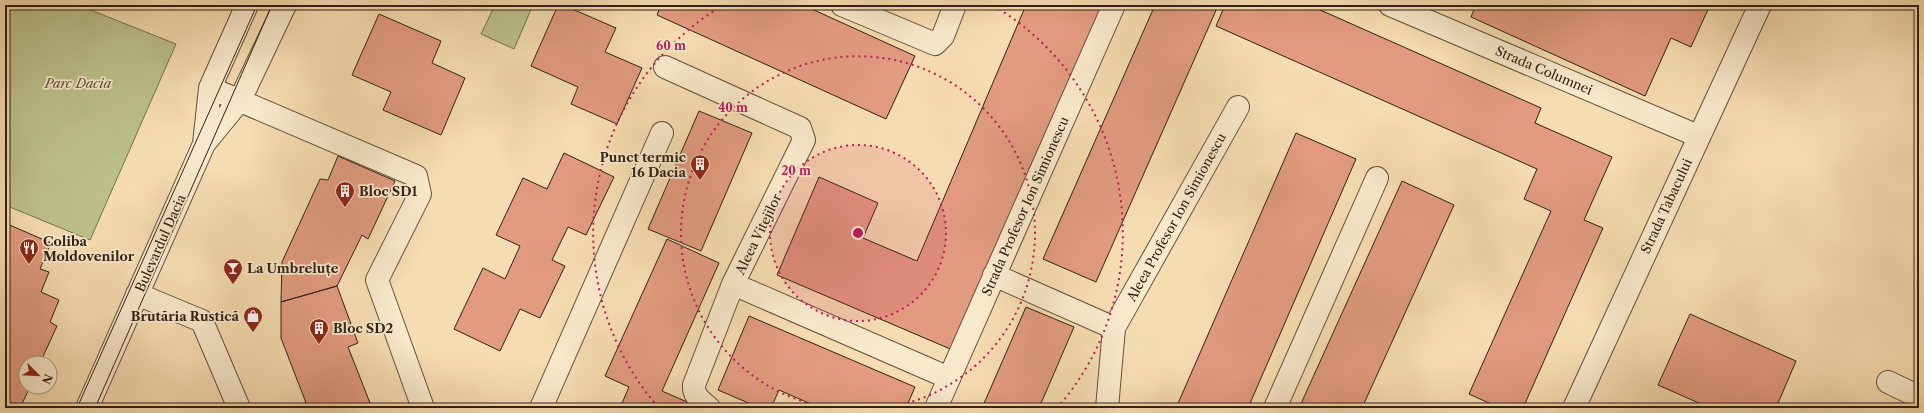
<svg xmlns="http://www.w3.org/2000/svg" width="1924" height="413" font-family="'Libre Caslon Text',serif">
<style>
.green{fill:#bcc18c;stroke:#767051}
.building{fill:#e29b80;stroke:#312016}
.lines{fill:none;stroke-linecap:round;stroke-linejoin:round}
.minor-casing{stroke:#624f3d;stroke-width:24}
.minor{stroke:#f9e9cc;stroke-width:22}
.tram{stroke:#312016;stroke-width:1}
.ring{fill:none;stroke:#c2185b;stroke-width:2;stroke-dasharray:2 4}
.labels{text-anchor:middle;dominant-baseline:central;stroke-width:3.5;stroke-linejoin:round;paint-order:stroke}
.street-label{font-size:13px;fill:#312016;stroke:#f9e9cc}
.park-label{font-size:13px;font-style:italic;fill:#5b5039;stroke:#f9e9cc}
.poi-label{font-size:13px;font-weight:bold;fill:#312016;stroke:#f9e9cc;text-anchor:start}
.centre{fill:#c2185b;stroke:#f9e9cc;stroke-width:2}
.ring-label{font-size:12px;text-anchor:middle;font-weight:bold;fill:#c2185b;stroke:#f9e9cc;stroke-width:3.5;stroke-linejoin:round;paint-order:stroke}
</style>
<rect width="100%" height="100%" fill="#f6ddb1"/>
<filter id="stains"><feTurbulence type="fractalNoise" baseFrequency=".005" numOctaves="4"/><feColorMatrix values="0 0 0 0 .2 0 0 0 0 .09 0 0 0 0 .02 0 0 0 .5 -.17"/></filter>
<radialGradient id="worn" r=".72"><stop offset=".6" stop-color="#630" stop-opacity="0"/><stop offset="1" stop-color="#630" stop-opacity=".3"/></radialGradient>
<path class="green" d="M 5,5 L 78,5 L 176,44 L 90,240 L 5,205 Z
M 495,5 L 533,5 L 514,49 L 481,34 Z"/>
<path class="building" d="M 122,5 L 144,5 L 129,8 Z
M 558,5 L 563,5 L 616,28 L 605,52 L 642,68 L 617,124 L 571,104 L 578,87 L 531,66 Z
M 661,5 L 803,5 L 915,56 L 886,119 L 657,15 Z
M 1026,5 L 1103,5 L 955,351 L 777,275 L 819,177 L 878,203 L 863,238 L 917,261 Z
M 1155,5 L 1210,5 L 1217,8 L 1096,282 L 1043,259 Z
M 1225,5 L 1309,5 L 1541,108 L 1535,123 L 1612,157 L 1584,220 L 1603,228 L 1523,408 L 1500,408 L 1469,394 L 1551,211 L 1524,199 L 1537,169 L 1216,26 Z
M 1476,5 L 1637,5 L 1641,7 L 1642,5 L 1710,5 L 1691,47 L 1671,38 L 1645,96 L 1471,17 Z
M 379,14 L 441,41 L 432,63 L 465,78 L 441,135 L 383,110 L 391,92 L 352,75 Z
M 699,111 L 752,133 L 701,251 L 648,229 Z
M 1296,133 L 1356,159 L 1248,408 L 1176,408 Z
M 564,153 L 614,177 L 586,235 L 568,227 L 552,260 L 565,266 L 540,318 L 520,309 L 500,351 L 454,329 L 483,268 L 505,279 L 520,246 L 496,235 L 523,178 L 547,189 Z
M 338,156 L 395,181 L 368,239 L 362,235 L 337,286 L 281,302 L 282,262 L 320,179 L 328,180 Z
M 1402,181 L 1454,205 L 1362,408 L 1299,408 Z
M 5,223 L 51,243 L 40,269 L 49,272 L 41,292 L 59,300 L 50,322 L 57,326 L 40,363 L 26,363 L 26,387 L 30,387 L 20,408 L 5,408 Z
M 667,239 L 719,263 L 662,391 L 694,405 L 692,408 L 620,408 L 629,387 L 605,376 Z
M 337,286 L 358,343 L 348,347 L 372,408 L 308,408 L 281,338 L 281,302 Z
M 1026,307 L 1074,327 L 1039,408 L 982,408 Z
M 1690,314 L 1796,361 L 1776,408 L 1710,408 L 1658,385 Z
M 749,316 L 915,387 L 906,408 L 820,408 L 779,390 L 771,408 L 760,408 L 718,390 Z"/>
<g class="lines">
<defs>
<path id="minor" d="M 842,5 L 935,44 L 943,36 L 955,5
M 1390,5 L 1698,136
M 665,67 L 800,128 L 804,140 L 733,284 L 694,385 C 693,396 701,401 709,408
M 210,88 L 416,176 L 420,194 L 377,280 L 423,408
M 204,144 L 210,88 L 247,5
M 994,275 L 1114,328 L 1107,408
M 733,284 L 949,378
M 137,294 L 202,321 L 239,408
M 1114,328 L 1238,107
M 1888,382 L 1919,397
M 87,408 L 204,144 L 240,100 L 285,5
M 541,408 L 662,133
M 936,408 L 1114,5
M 1275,408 L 1377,178
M 1574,408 L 1760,5"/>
</defs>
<use href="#minor" class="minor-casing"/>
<use href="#minor" class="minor"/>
<path class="tram" d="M 77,408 L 257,5
M 95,408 L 272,5"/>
</g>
<circle cx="858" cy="233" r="88" fill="#c2185b" fill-opacity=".12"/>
<g class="ring">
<circle cx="858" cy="233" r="88"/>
<path d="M830 408A177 177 0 1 1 886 408"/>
<path d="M658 407A265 265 0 0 1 722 6M994 6A265 265 0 0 1 1058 407"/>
</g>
<defs>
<symbol id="building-pin" viewBox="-11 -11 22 30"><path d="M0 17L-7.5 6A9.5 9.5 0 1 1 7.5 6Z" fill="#8f2418" stroke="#f9e9cc"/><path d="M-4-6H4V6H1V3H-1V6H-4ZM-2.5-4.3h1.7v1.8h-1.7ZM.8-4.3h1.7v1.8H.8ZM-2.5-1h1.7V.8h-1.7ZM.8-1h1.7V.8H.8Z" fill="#fff"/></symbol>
<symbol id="restaurant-pin" viewBox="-11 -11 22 30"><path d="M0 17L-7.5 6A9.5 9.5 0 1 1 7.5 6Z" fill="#8f2418" stroke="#f9e9cc"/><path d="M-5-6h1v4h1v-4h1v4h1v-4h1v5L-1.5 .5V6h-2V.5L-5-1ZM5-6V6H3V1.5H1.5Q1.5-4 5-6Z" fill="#fff"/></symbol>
<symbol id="bar-pin" viewBox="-11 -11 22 30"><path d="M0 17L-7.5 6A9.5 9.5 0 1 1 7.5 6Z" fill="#8f2418" stroke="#f9e9cc"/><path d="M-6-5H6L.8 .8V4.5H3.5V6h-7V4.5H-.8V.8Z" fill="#fff"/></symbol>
<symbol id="shop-pin" viewBox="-11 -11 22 30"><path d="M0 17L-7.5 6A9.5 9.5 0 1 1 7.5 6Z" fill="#8f2418" stroke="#f9e9cc"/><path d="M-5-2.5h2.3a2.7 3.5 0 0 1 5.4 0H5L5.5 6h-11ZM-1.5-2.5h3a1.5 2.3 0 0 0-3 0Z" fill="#fff"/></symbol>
</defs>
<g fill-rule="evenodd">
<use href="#building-pin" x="689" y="153" width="22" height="30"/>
<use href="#building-pin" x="334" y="180" width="22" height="30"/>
<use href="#restaurant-pin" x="18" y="237" width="22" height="30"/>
<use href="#bar-pin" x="222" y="257" width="22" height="30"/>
<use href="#shop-pin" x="242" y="305" width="22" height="30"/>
<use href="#building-pin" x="308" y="317" width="22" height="30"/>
</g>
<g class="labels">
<g class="street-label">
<text transform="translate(1544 70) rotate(23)">Strada Columnei</text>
<text transform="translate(1025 206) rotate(-66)">Strada Profesor Ion Simionescu</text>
<text transform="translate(1666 206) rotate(-65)">Strada Tabacului</text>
<text transform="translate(1176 217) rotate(-61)">Aleea Profesor Ion Simionescu</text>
<text transform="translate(758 234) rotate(-64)">Aleea Vitejilor</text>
<text transform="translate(160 243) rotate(-66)">Bulevardul Dacia</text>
</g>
<g class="park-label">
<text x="78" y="83">Parc Dacia</text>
</g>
<g class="poi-label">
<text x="686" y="157" text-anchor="end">Punct termic<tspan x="686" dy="15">16 Dacia</tspan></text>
<text x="359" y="191">Bloc SD1</text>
<text x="43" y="241">Coliba<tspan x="43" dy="15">Moldovenilor</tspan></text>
<text x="247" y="268">La Umbreluțe</text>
<text x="239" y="316" text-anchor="end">Brutăria Rustică</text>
<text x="333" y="328">Bloc SD2</text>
</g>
</g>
<circle cx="858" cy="233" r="6" class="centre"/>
<g class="ring-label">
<text x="671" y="50">60 m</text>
<text x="733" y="112">40 m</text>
<text x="796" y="175">20 m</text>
</g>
<rect width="1924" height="413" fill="none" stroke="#f6ddb1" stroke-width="20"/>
<rect x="6" y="6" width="1912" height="401" fill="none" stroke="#312016" stroke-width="2"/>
<rect x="10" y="10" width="1904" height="393" fill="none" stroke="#312016"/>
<g transform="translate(38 375) rotate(114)"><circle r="19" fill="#f9e9cc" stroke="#a99983"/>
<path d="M0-3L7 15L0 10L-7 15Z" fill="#8f2418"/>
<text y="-6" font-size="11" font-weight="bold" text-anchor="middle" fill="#312016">N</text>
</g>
<rect width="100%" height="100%" filter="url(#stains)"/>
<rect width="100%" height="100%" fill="url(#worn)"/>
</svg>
